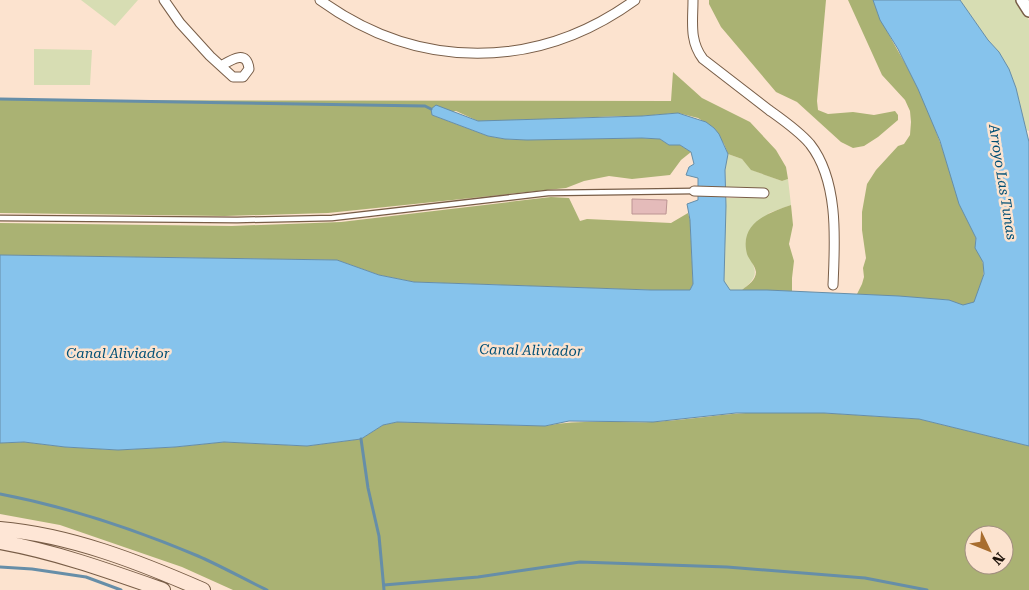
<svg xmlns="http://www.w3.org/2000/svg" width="1029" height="590" font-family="'Roboto Serif',serif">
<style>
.green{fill:#d7ddb3}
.forest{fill:#aab273;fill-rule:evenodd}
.water{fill:#86c3ec;stroke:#668ea8}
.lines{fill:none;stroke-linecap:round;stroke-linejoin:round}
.stream{stroke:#668ea8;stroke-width:3}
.building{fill:#e4bbba;stroke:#bc9493}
.service-casing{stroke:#785d47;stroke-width:7}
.minor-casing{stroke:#785d47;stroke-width:11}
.tertiary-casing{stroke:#785d47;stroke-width:14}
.secondary-casing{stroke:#785d47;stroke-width:16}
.service{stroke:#fff;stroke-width:4.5}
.minor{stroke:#fff;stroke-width:9}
.tertiary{stroke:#fff;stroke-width:11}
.secondary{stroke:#fee6d6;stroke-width:14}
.labels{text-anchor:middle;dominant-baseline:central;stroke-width:5;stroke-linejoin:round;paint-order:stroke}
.water-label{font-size:14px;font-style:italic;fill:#004f75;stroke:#fce3cf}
</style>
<rect width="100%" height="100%" fill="#fce3cf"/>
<path class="green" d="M 81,0 L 138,0 L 115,26 Z
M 960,0 L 1016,0 L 1029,20 L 1029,131 L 1026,130 L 1016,88 L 1009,69 L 999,52 L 988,40 Z
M 34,49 L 92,50 L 90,85 L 34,85 Z
M 728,154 L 742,159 L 752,170 L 782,181 L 788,179 L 791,205 L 769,213 L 748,255 C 758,272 758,277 742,290 L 730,290 L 724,281 L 726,198 L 765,198 L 766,189 L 726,187 L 725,170 Z"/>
<path class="forest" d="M 709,0 L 826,0 L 817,101 L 818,110 L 828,114 L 853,112 L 874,115 L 895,111 L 898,115 L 898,120 L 878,137 L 864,146 L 853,148 L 841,142 L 797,102 L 776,92 L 721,27 L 709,4 Z
M 848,0 L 873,0 C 884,31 904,58 918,88 C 941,137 954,189 976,238 C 974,253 981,252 983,264 C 986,277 978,291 974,303 L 963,306 L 948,300 L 857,294 L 862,284 L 864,277 L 863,268 L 866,258 L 862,230 L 862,212 L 867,184 L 876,170 L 898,146 L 904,144 L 910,135 L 911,122 L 910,111 L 905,100 L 882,75 Z
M 673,72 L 702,98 L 750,122 L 776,150 L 786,167 L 788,179 L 782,181 L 751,170 L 742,159 L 728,154 L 724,144 L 714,128 L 698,118 L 678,113 L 642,116 L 623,116 L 498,121 L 478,121 L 456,111 L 432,115 L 488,136 L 505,139 L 527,140 L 642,138 L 660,139 L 669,145 L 680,145 L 691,152 L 681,160 L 670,175 L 632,179 L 609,176 L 584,181 L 566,188 L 328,213 L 225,216 L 0,213 L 0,100 L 671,101 Z
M 551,197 L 569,198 L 580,221 L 587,219 L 671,223 L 688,213 L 690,220 L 693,284 L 690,290 L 651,290 L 414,282 L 379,275 L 337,260 L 0,255 L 0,223 L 232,226 L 341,222 Z
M 791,205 L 793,225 L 789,244 L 794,261 L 792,278 L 792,291 L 742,290 C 748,285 756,280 756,272 C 755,265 749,260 747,254 C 739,223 768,213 791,205 Z
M 763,412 L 824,413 L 919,419 L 1029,446 L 1029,590 L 233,590 L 182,567 L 60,525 L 0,514 L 0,443 L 24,442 L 65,447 L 118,450 L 175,447 L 224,442 L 307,446 L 361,439 L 383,425 L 397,422 L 545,426 C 580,419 616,423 652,422 C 689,420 726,413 763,412 ZM 974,535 L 1004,535 L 1004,565 L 974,565 Z"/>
<path class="water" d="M 873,0 L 960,0 L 988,40 L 999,52 L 1009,69 L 1016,88 L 1029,142 L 1029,446 L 919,419 L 824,413 L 736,413 L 653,422 L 569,421 L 545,426 L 397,422 L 383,425 L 361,439 L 307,446 L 224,442 L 175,447 L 118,450 L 65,447 L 24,442 L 0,443 L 0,255 L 337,260 L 379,275 L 414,282 L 651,290 L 690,290 L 693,284 L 690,220 L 687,204 L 698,200 L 698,178 L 686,175 L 689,167 L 694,164 L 691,152 L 680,145 L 669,145 L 660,139 L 642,138 L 527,140 L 505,139 L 488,136 L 432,115 L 431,109 L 436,105 L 478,121 L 642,116 L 678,113 L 706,122 L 714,128 L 719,134 L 728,154 L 725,170 L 726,206 L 724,281 L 730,290 L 767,290 L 899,296 L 949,300 L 963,305 L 974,302 L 984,274 L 983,262 L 975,248 L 976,238 L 959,204 L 940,141 L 918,89 L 898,49 L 880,20 Z"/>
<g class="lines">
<path class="stream" d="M 0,99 L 425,106 L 431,109
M 361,439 L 368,488 L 379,536 L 384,590
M 0,494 C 68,507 134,529 198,556 C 221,566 244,579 267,590
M 0,567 L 32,569 L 86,577 L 121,590
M 384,585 L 478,577 L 580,562 L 727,567 L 865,578 L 927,590"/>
</g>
<path class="building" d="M 632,199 L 667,200 L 666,214 L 632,214 Z"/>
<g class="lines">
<defs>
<path id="service" d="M 0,218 L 237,220 L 332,218 L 548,193 L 694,191"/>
<path id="minor" d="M 164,0 L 180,23 L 210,56 L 233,77 L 243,77 L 249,69 C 247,49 231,60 221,66
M 320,0 C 418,71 537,71 635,0
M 693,0 C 693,21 689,41 703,59 C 725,76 747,93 769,110 C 783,120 799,131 810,144 C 839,181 835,241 833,285
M 694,191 L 764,193"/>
<path id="tertiary" d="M 1022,0 L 1029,11"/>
<path id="secondary" d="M 0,529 C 70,535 139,562 203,590
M 0,542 C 56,552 109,571 163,590"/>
</defs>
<use href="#service" class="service-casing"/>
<use href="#minor" class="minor-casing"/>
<use href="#tertiary" class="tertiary-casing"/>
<use href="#secondary" class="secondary-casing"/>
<use href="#service" class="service"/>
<use href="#minor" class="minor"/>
<use href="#tertiary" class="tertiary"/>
<use href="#secondary" class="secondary"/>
</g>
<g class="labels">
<g class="water-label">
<text transform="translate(1003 182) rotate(81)">Arroyo Las Tunas</text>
<text transform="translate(531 350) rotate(1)">Canal Aliviador</text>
<text x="118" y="353">Canal Aliviador</text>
</g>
</g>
<g transform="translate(989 550) rotate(133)"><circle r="24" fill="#fce3cf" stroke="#a28f80"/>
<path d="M0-4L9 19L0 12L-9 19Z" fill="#a86d2f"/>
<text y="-8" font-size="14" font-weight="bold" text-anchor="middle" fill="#1c1109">N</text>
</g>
</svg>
